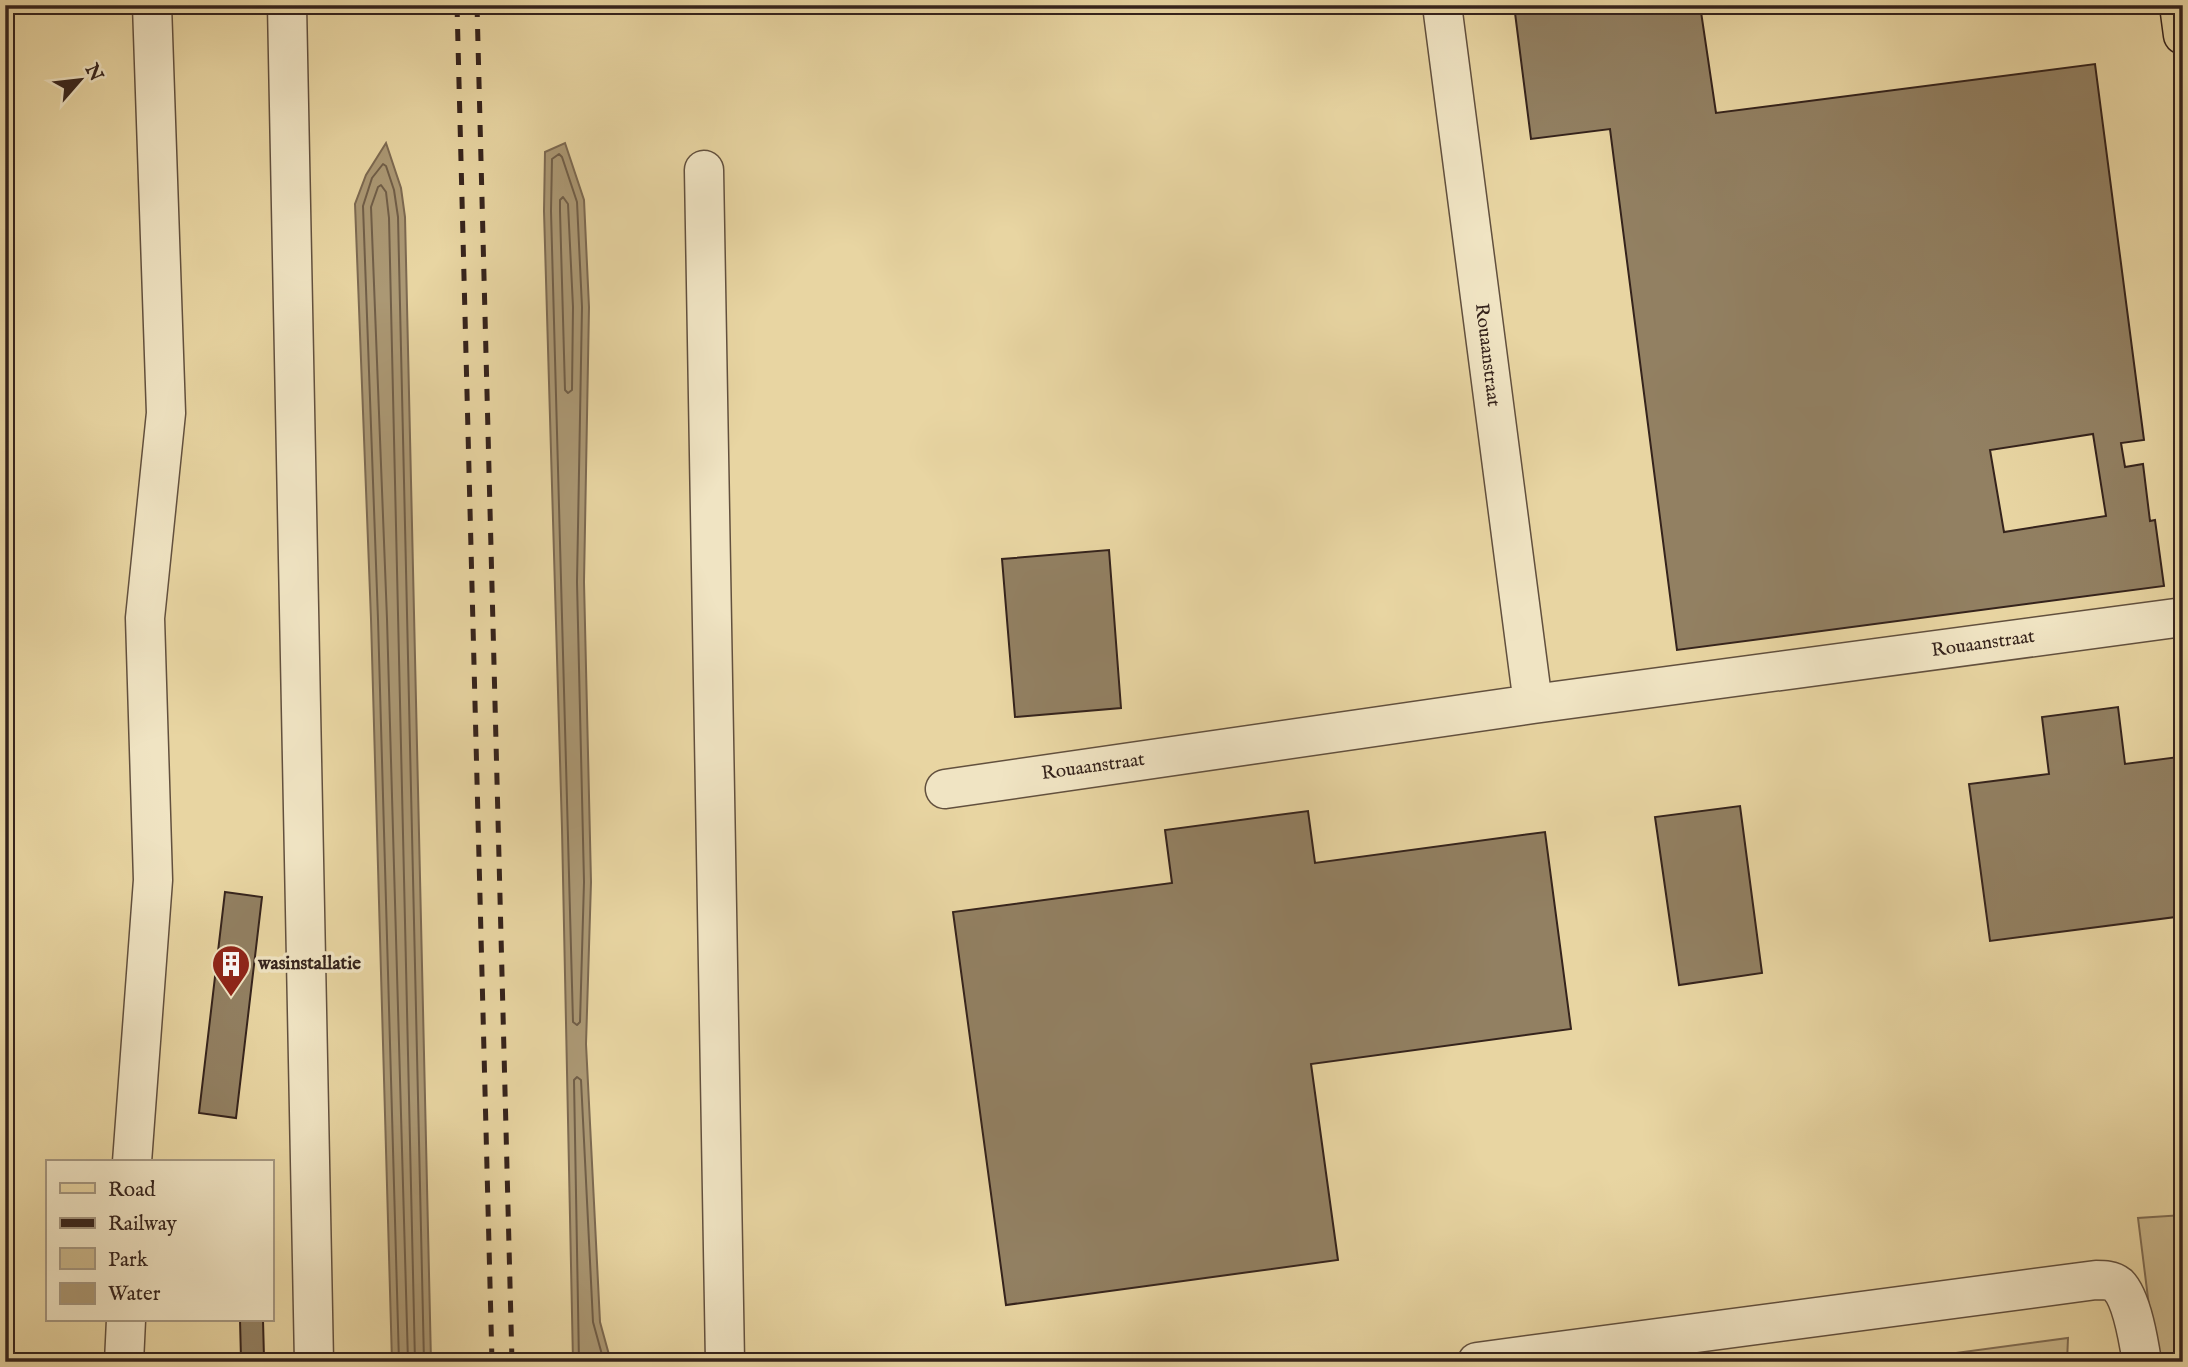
<svg xmlns="http://www.w3.org/2000/svg" width="2188" height="1367" font-family="'IM FELL English',serif">
<style>
.green{fill:#cab78b;stroke:#806d54;stroke-width:2}
.water{fill:#ab9874;stroke:#7c6951;stroke-width:2}
.lines{fill:none;stroke-linecap:round;stroke-linejoin:round}
.shore{stroke:#705e48;stroke-width:2}
.building{fill:#928062;stroke:#35231c;stroke-width:2;fill-rule:evenodd}
.minor-casing{stroke:#62503e;stroke-width:41}
.major-casing{stroke:#35231c;stroke-width:41}
.minor{stroke:#f0e4c3;stroke-width:38}
.major{stroke:#e8d5a2;stroke-width:38}
.rail{stroke:#35231c;stroke-width:5;stroke-dasharray:12 12;stroke-linecap:butt}
.labels{text-anchor:middle;dominant-baseline:central;stroke-width:7;stroke-linejoin:round;paint-order:stroke}
.street-label{font-size:19px;fill:#35231c;stroke:#f0e4c3}
.poi-label{font-size:19px;font-weight:bold;fill:#35231c;stroke:#f0e4c3;text-anchor:start}
</style>
<rect width="100%" height="100%" fill="#e8d5a2"/>
<filter id="stains"><feTurbulence type="fractalNoise" baseFrequency=".00286" numOctaves="4"/><feColorMatrix values="0 0 0 0 .2 0 0 0 0 .09 0 0 0 0 .02 0 0 0 .5 -.17"/></filter>
<radialGradient id="worn" r=".72"><stop offset=".6" stop-color="#630" stop-opacity="0"/><stop offset="1" stop-color="#630" stop-opacity=".3"/></radialGradient>
<path class="green" d="M 2183,1215 L 2183,1362 L 2156,1362 L 2138,1218 Z
M 2068,1338 L 2067,1362 L 1889,1362 Z"/>
<path class="water" d="M 386,143 L 401,188 L 405,217 L 431,1362 L 392,1362 L 371,619 L 355,204 L 366,175 Z
M 565,143 L 584,200 L 589,307 L 584,582 L 591,882 L 586,1044 L 600,1322 L 611,1362 L 573,1362 L 562,829 L 544,211 L 545,152 Z"/>
<g class="lines">
<path class="shore" d="M 559,154 L 562,157 L 577,202 L 582,307 L 577,582 L 584,882 L 580,1022 L 577,1025 L 573,1022 L 551,211 L 552,159 Z
M 563,197 L 568,204 L 573,307 L 572,390 L 568,393 L 565,390 L 560,211 L 560,200 Z
M 399,1362 L 378,619 L 363,206 L 372,178 L 383,164 L 386,166 L 394,190 L 398,217 L 424,1362
M 408,1362 L 387,619 L 371,207 L 378,187 L 381,185 L 386,192 L 389,218 L 415,1362
M 579,1362 L 574,1080 L 577,1077 L 581,1080 L 593,1322 L 604,1362"/>
</g>
<path class="building" d="M 1514,5 L 1700,5 L 1716,113 L 2095,64 L 2144,440 L 2121,443 L 2125,467 L 2143,464 L 2150,521 L 2155,520 L 2164,586 L 1677,650 L 1610,129 L 1531,139 ZM 2093,434 L 2106,516 L 2004,532 L 1990,450 Z
M 1109,550 L 1121,708 L 1015,717 L 1002,559 Z
M 2118,707 L 2125,764 L 2178,757 L 2183,792 L 2183,916 L 1990,941 L 1969,784 L 2049,774 L 2042,717 Z
M 1740,806 L 1762,973 L 1679,985 L 1655,817 Z
M 1308,811 L 1315,863 L 1545,832 L 1571,1029 L 1311,1064 L 1338,1260 L 1006,1305 L 953,912 L 1172,883 L 1165,830 Z
M 225,892 L 262,897 L 236,1118 L 199,1113 Z
M 240,1320 L 263,1320 L 264,1358 L 241,1359 Z"/>
<g class="lines">
<defs>
<path id="minor" d="M 287,5 L 314,1362
M 1442,5 L 1533,704
M 704,170 L 725,1362
M 945,789 L 1533,704 L 2183,617
M 132,1162 L 153,880 L 145,618 L 166,413 L 152,5
M 124,1362 L 126,1320
M 1477,1362 L 2096,1280 C 2104,1280 2112,1280 2118,1285 C 2132,1299 2139,1343 2142,1362"/>
<path id="major" d="M 2179,5 L 2183,35"/>
</defs>
<use href="#minor" class="minor-casing"/>
<use href="#major" class="major-casing"/>
<use href="#minor" class="minor"/>
<use href="#major" class="major"/>
<path class="rail" d="M 457,5 L 492,1362
M 477,5 L 512,1362"/>
</g>
<defs>
<symbol id="building-pin" viewBox="-11 -11 22 30"><path d="M0 17L-7.5 6A9.5 9.5 0 1 1 7.5 6Z" fill="#8f2418" stroke="#f0e4c3"/><path d="M-4-6H4V6H1V3H-1V6H-4ZM-2.5-4.3h1.7v1.8h-1.7ZM.8-4.3h1.7v1.8H.8ZM-2.5-1h1.7V.8h-1.7ZM.8-1h1.7V.8H.8Z" fill="#fff"/></symbol>
</defs>
<g fill-rule="evenodd">
<use href="#building-pin" x="209" y="942" width="44" height="60"/>
</g>
<g class="labels">
<g class="street-label">
<text transform="translate(1487 355) rotate(83)">Rouaanstraat</text>
<text transform="translate(1983 644) rotate(-8)">Rouaanstraat</text>
<text transform="translate(1093 767) rotate(-8)">Rouaanstraat</text>
</g>
<g class="poi-label">
<text x="258" y="964">wasinstallatie</text>
</g>
</g>
<rect width="2188" height="1367" fill="none" stroke="#e8d5a2" stroke-width="28"/>
<rect x="7" y="7" width="2174" height="1353" fill="none" stroke="#35231c" stroke-width="3.5"/>
<rect x="14" y="14" width="2160" height="1339" fill="none" stroke="#35231c" stroke-width="2"/>
<rect x="46" y="1160" width="228" height="161" fill="#f0e4c3" stroke="#a59780" stroke-width="2"/>
<rect x="60" y="1183" width="35" height="10" fill="#e8d5a2" stroke="#a59780" stroke-width="2"/>
<text x="108" y="1196" font-size="21" fill="#35231c">Road</text>
<rect x="60" y="1218" width="35" height="10" fill="#35231c" stroke="#a59780" stroke-width="2"/>
<text x="108" y="1230" font-size="21" fill="#35231c">Railway</text>
<rect x="60" y="1248" width="35" height="21" fill="#cab78b" stroke="#a59780" stroke-width="2"/>
<text x="108" y="1266" font-size="21" fill="#35231c">Park</text>
<rect x="60" y="1283" width="35" height="21" fill="#ab9874" stroke="#a59780" stroke-width="2"/>
<text x="108" y="1300" font-size="21" fill="#35231c">Water</text>
<g transform="translate(80 80) rotate(62)" stroke="#f0e4c3" stroke-width="5" paint-order="stroke">
<path d="M0-5L12 26L0 18L-12 26Z" fill="#35231c"/>
<text y="-10" font-size="19" font-weight="bold" text-anchor="middle" fill="#35231c">N</text>
</g>
<rect width="100%" height="100%" filter="url(#stains)"/>
<rect width="100%" height="100%" fill="url(#worn)"/>
</svg>
